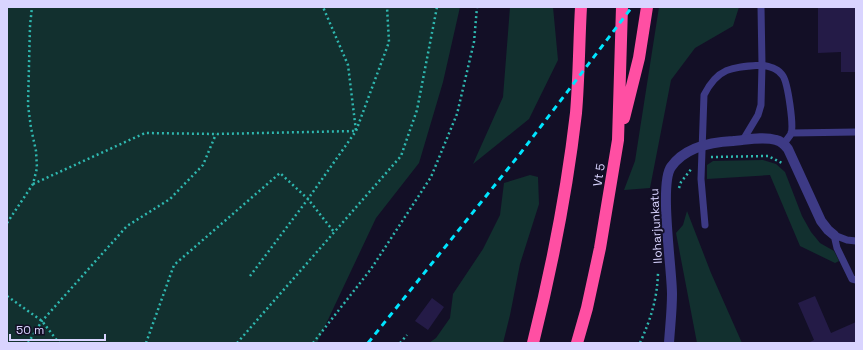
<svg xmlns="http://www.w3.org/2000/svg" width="863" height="350" font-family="'Space Grotesk',sans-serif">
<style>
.green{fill:#12302f}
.building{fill:#241b47}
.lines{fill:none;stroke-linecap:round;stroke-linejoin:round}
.path{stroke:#2fb8b0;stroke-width:2.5;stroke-dasharray:2 3;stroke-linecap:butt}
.service{stroke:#3d3a85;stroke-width:7}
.minor{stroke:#3d3a85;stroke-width:10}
.motorway{stroke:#ff4fa3;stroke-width:12}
.rail{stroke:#00e5ff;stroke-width:3;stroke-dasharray:6 5;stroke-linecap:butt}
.labels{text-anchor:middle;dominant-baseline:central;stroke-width:4;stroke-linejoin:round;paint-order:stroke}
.street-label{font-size:12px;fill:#d9d4ff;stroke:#130f26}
</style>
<rect width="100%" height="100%" fill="#130f26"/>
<path class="green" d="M 7,7 L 460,7 L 443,82 L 419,163 L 376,218 L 317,343 L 7,343 Z
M 510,7 L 553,7 L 558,60 L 529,119 L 473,164 L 503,97 Z
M 659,7 L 739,7 L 733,26 L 695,48 L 671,80 L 650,188 L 624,190 L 635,161 Z
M 763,160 L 776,164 L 785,172 L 802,216 L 811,232 L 820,243 L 834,251 L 839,261 L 835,263 L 800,246 L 770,175 L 707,179 L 707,165 L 713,161 Z
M 530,175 L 538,177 L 539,204 L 520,264 L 510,315 L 503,343 L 429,343 L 436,338 L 450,318 L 453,294 L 483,249 L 500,215 L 504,183 Z
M 687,211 L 711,273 L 742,343 L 697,343 L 676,233 L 683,225 Z"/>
<path class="building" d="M 818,7 L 856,7 L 856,72 L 841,72 L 841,52 L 818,53 Z
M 815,296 L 831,333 L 856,322 L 856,343 L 808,343 L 814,340 L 798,303 Z
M 432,298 L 444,307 L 428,330 L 415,321 Z"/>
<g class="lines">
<path class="path" d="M 711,157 L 768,156 L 782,163
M 33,184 L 145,133 L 216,134 L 356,131 L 348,65 L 323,7
M 679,188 L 681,182 L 692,168
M 7,223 L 33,184 L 37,168 L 36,151 L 31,128 L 28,105 L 30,26 L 32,7
M 250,276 L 308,199 L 334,232
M 7,296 L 42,321 L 59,343
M 28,343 L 42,321 L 127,226 L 170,199 L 203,165 L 216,134
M 146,343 L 174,265 L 280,173 L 308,199 L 356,131 L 389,42 L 387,7
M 237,343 L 401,156 L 417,110 L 437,7
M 313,343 L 371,269 L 431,177 L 457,114 L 474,42 L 477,7
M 400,343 L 407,335
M 640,343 C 651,318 657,300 658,273"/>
<path class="service" d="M 761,7 L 762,65 C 770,67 778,68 783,76 C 788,84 794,126 791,134 C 789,137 786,141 783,144
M 791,133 L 856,132
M 705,225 L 701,179 L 704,95 C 718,67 733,67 762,65 L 761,105 L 758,115 L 743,140
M 834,235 L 837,248 L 852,279 L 856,280
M 834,235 L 847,240 L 856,241"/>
<path class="minor" d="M 669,343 C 670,327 672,311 672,294 C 672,269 659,184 671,167 C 685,147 711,142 733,141 C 746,140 763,136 776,140 C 781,141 785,145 788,149 L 821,221 L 828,230 L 834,235"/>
<path class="motorway" d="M 624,118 L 639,58 L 647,7
M 533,343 C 552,267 567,191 576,113 C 579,78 579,42 581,7
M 577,343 L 587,308 L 600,248 L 618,140 L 622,7"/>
<path class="rail" d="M 368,343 L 519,155 L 632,7"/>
</g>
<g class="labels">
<g class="street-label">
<text transform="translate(599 175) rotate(-81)">Vt 5</text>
<text transform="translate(656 226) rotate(-93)">Iloharjunkatu</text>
</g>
</g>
<rect width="863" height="350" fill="none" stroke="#d9d4ff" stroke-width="16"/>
<path d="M10 334v6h95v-6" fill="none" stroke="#d9d4ff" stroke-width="2"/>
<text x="16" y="334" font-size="12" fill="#d9d4ff" stroke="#130f26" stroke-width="3" paint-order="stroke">50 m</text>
</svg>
